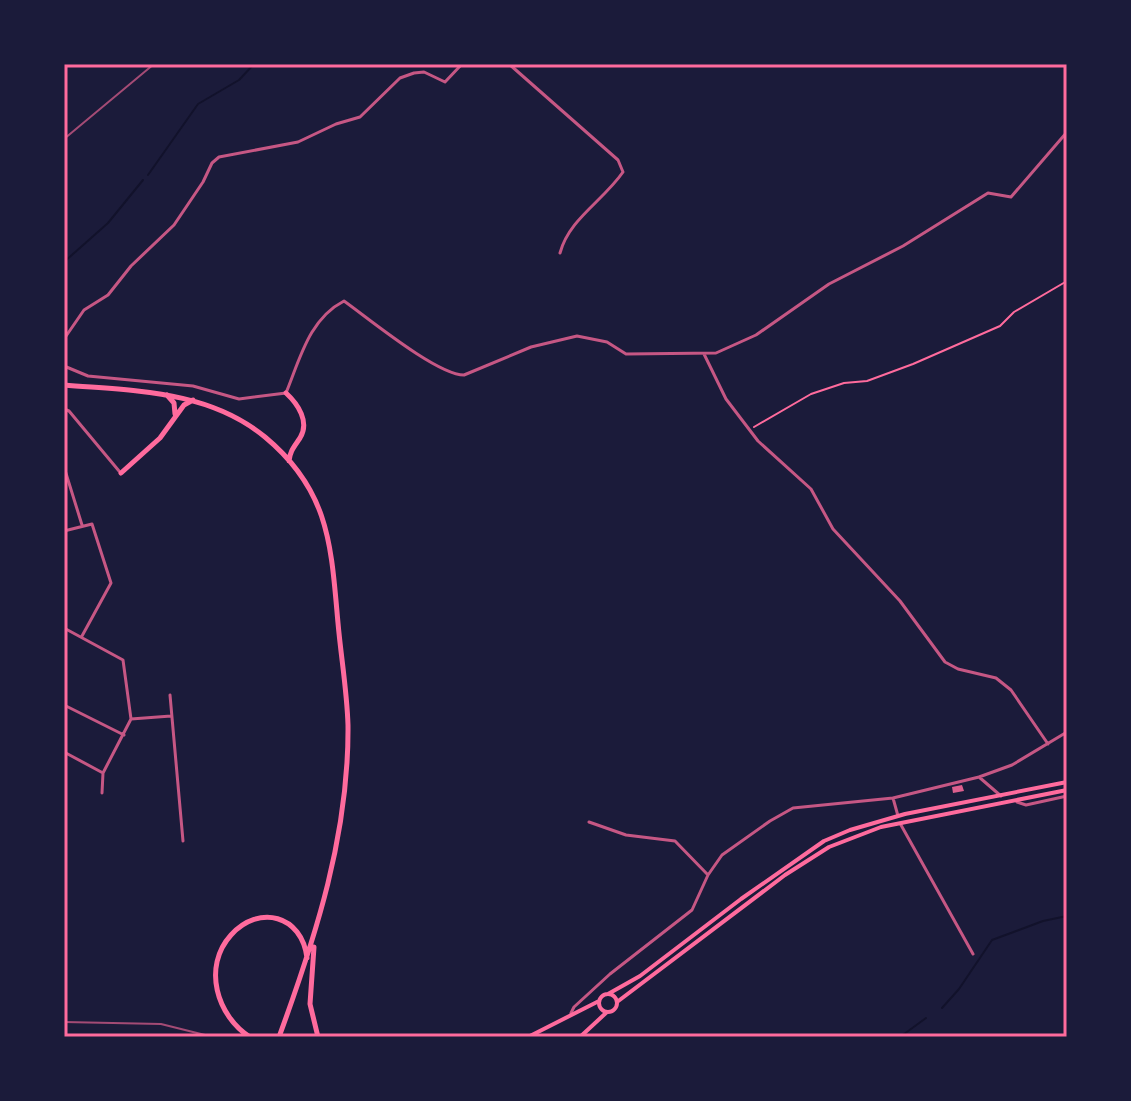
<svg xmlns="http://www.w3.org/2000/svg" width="1131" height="1101" font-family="'Zilla Slab',serif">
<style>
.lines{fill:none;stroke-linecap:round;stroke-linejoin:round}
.stream{stroke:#12122b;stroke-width:2}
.building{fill:#dd5f8e}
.path{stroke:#ff6b9d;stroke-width:2}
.minor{stroke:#c65784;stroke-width:3}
.secondary{stroke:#ff6b9d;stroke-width:4}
.primary{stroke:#ff6b9d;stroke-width:5}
.rail{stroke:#a44b75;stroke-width:2}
.neatline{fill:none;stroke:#ff6b9d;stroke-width:3}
</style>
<rect width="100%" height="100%" fill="#1b1b3a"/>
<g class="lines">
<path class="stream" d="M 148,175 L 198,104 L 239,80 L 254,64
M 64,262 L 108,223 L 143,180
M 942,1008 L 959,989 L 992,940 L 1043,921 L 1067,916
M 900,1037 L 926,1018"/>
</g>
<path class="building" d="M 962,785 L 964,791 L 953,793 L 952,787 Z"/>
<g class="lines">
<path class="path" d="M 754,427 L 811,394 L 844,383 L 867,381 L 913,364 L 1000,326 L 1014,312 L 1067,281"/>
<path class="minor" d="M 509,64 L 618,160 L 623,172 C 603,201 569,219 560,253
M 64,339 L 84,310 L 108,295 L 131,266 L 174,225 L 203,182 L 212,163 L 219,157 L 298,142 L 336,124 L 360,117 L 400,78 L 414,73 L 424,72 L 445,82 L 462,64
M 704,354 L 726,399 L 758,441 L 811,489 L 833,529 L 900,601 L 945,662 L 958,669 L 996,678 L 1011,690 L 1048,744
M 64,366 L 88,376 L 193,386 L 239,399 L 286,393 C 300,359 309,319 344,301 C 368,318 437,375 464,375 L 531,347 L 577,336 L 607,342 L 626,354 L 716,353 L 756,335 L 829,284 L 903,246 L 988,193 L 1011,197 L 1067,132
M 64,409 L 69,411 L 119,471
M 64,467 L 82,525
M 64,531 L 92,524 L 111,583 L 82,636
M 64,628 L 123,660 L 131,719 L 103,773 L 102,793
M 170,695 L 183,841
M 64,705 L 124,735
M 131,719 L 171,716
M 64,752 L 103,773
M 1001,796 L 979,777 L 1012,765 L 1067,732
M 893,798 L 898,816
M 1017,802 L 1026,805 L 1067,796
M 589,822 L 626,835 L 675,841 L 708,875
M 901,825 L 973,954
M 571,1013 L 574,1007 L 610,974 L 692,910 L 708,875 L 722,855 L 770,821 L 793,808 L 893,798 L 979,777"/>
<path class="secondary" d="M599 1003a9 9 0 1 1 18 0a9 9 0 1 1-18 0Z
M 608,994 L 640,976 L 741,899 L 824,841 L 850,830 L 905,814 L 1067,782
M 617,1002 L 785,875 L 829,847 L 881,827 L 1067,790
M 528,1037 L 599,1001
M 580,1037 L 607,1012"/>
<path class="primary" d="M 64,385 C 134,391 208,390 265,437 C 330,491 331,546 338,623 C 341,657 347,691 348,725 C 349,834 316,936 279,1037
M 286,393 C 298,404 310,422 300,438 C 294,447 290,451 289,461
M 167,395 L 174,403 L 175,414
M 121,473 L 160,438 L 184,405 L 193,400
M 314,947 L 310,1004 L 318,1037
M 250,1037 C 217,1016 202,967 231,935 C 259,904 302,915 307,958"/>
<path class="rail" d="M 64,139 L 154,64
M 64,1022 L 161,1024 L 213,1037"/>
</g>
<rect width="1131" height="1101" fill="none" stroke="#1b1b3a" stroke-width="132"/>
<rect x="66" y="66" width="999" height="969" class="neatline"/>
</svg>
